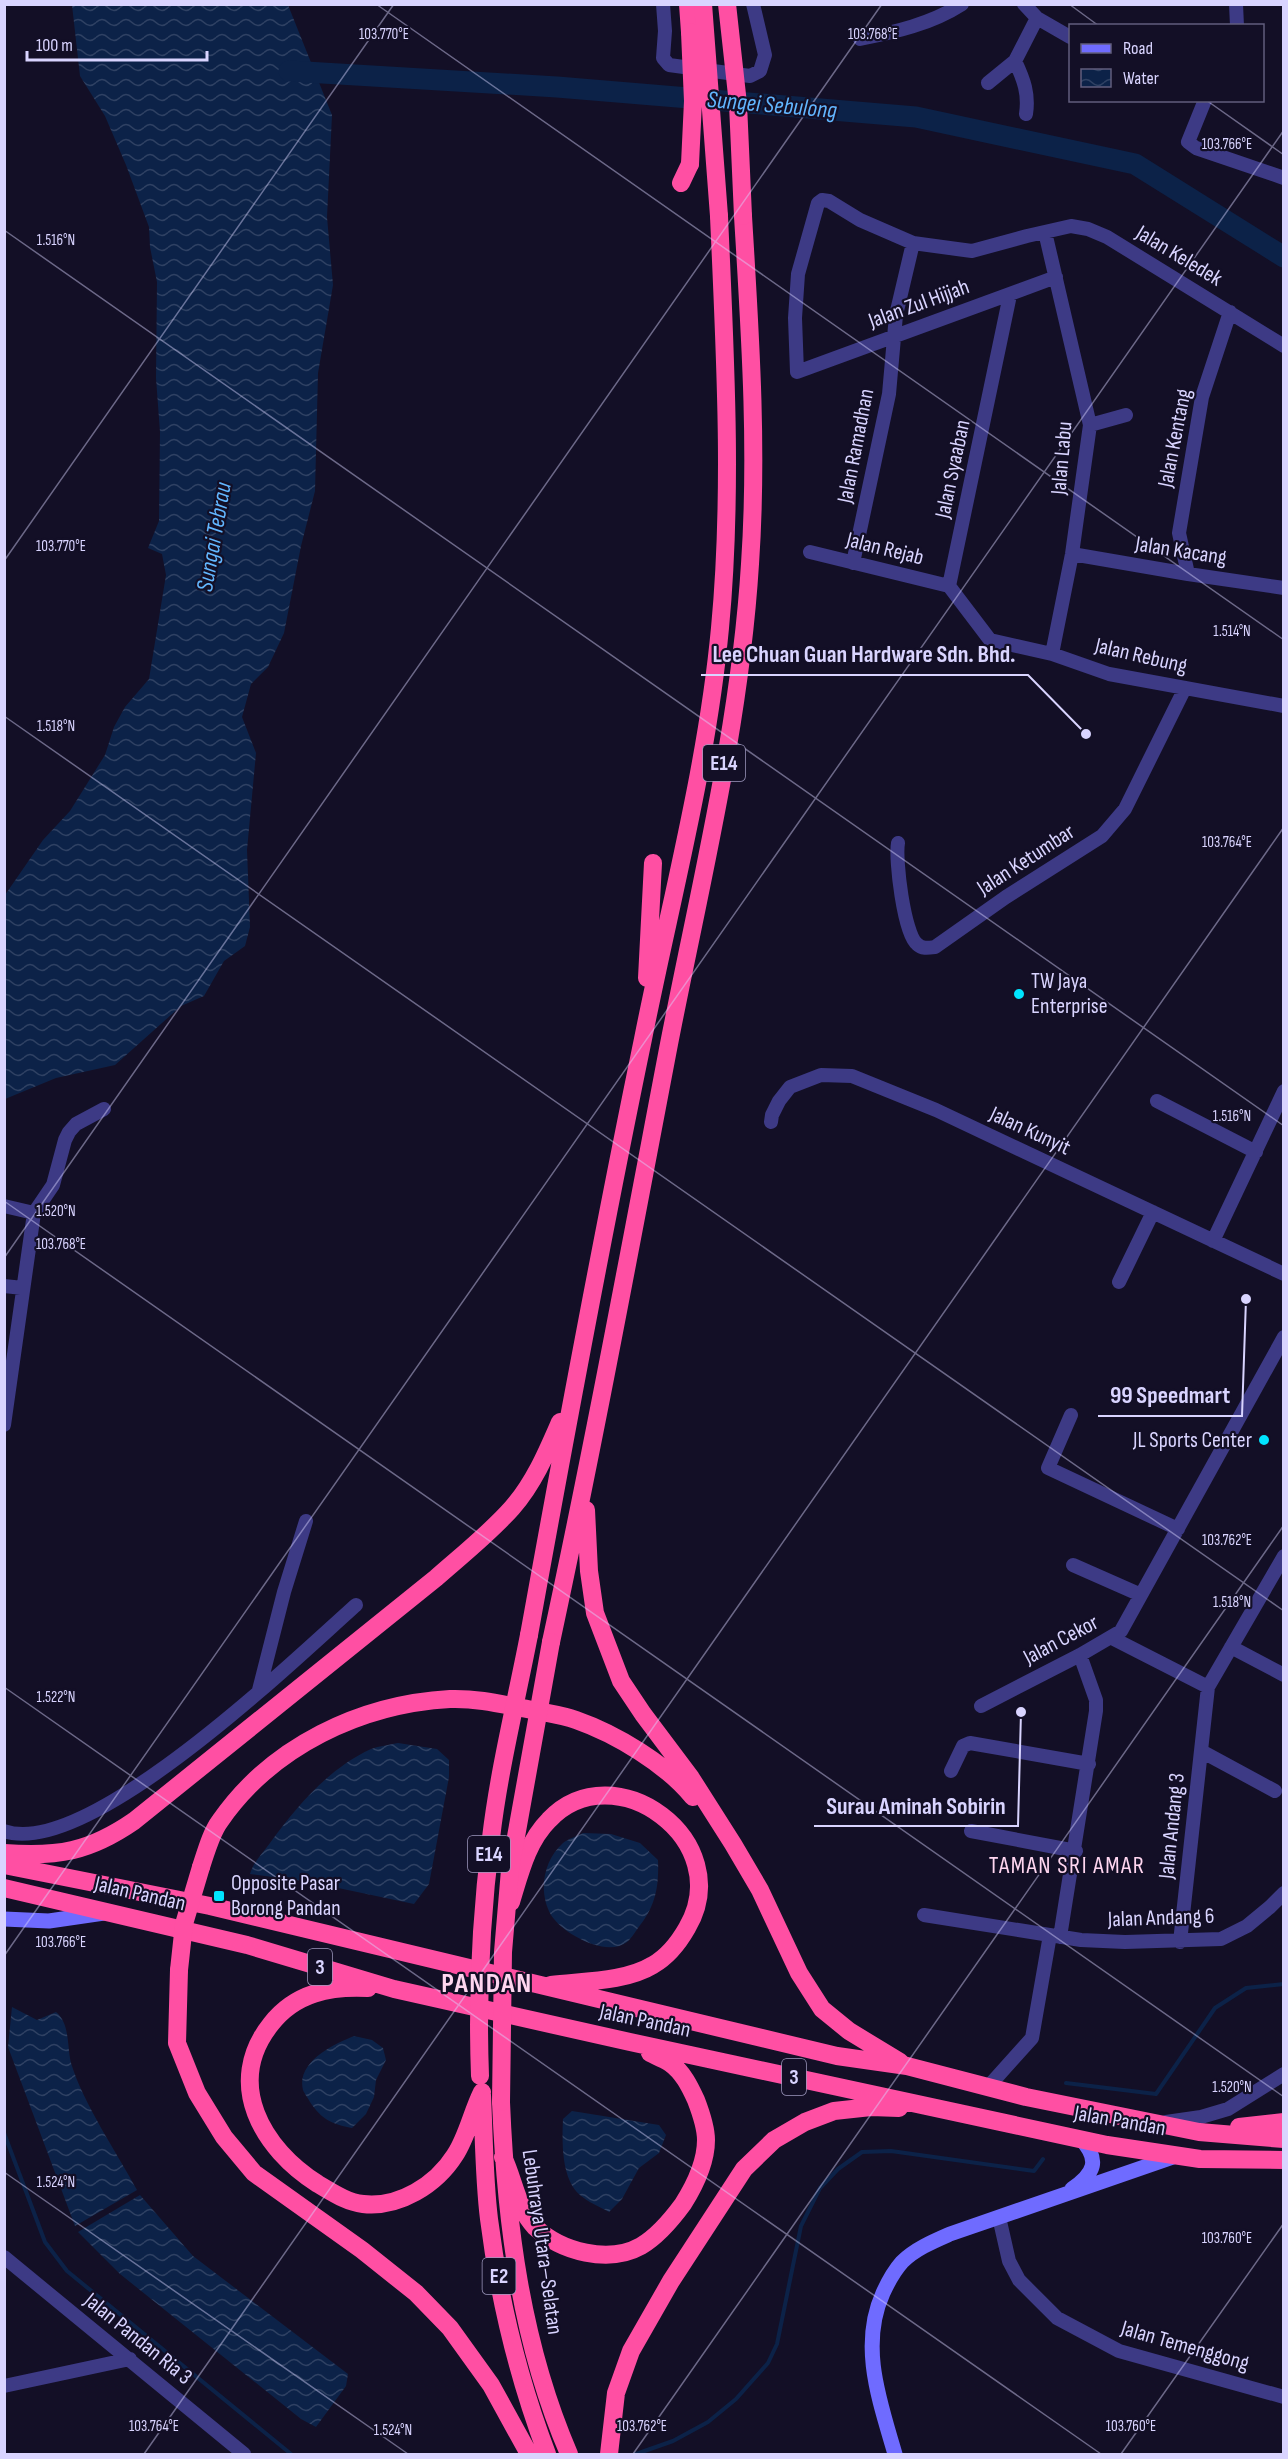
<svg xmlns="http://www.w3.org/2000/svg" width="1288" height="2459" font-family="'Sofia Sans Condensed',sans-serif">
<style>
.water{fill:url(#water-waves)}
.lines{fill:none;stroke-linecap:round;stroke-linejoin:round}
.stream{stroke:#0c2248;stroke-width:4}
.river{stroke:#0c2248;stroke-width:21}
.street{stroke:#3d3a85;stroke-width:14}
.secondary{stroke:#6f6bff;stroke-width:15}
.highway{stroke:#ff4fa3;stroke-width:18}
.highway-bridge{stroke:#ff4fa3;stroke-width:18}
.ticks{fill:none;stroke:#d9d4ff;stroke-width:1.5;stroke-opacity:0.45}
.poi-dot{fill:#00e5ff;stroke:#130f26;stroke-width:2}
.labels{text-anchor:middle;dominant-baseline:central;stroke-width:4.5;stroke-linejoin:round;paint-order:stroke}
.shield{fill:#130f26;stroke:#9e99be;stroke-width:1.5}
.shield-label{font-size:21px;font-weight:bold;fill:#d9d4ff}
.street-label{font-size:22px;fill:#d9d4ff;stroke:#130f26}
.poi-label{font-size:22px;fill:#d9d4ff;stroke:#130f26;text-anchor:start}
.water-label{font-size:24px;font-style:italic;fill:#62b6ff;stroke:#130f26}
.neighbourhood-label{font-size:24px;letter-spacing:1.5px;fill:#ffd6f0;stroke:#130f26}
.district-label{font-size:28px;font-weight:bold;letter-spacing:1.5px;fill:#ffd6f0;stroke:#130f26}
.ticks-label{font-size:15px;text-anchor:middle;fill:#d9d4ff;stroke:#130f26;stroke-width:4.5;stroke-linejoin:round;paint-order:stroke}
.leader{fill:none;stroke:#d9d4ff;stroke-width:2}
.callout-dot{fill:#d9d4ff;stroke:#130f26;stroke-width:2}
.callout-label{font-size:24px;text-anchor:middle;font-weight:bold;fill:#d9d4ff;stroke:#130f26;stroke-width:4.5;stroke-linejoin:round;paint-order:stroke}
</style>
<defs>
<pattern id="water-waves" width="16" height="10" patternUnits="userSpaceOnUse" patternTransform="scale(1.5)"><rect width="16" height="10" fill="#0c2248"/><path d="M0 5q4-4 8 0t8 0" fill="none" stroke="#2f4163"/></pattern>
</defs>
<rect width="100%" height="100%" fill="#130f26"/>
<path class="water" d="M 72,5 L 288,5 L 332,115 L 327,217 L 333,285 L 318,373 L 315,491 L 301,546 L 284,633 L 268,667 L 251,684 L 242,717 L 256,753 L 247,850 L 250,927 L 245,946 L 224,961 L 204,996 L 181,1006 L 115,1065 L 56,1078 L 5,1099 L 5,895 L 43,840 L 70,811 L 105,755 L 114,727 L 125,707 L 149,679 L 166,575 L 162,554 L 148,548 L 159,521 L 160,432 L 156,378 L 157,282 L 150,247 L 149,227 L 126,165 L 105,116 L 80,76 Z
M 398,1743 L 437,1749 L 449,1760 L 449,1777 L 429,1884 L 414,1904 L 310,1882 L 250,1874 C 254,1861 262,1854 270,1843 C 297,1806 328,1769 371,1749 C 379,1746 389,1745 398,1743 Z
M 583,1833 L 611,1834 L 640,1843 L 658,1860 C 659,1886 656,1906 638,1928 C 635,1932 631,1939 627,1942 C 607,1958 563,1934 551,1915 C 538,1892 543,1861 563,1843 C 568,1839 577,1836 583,1833 Z
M 12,2007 L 37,2020 L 56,2012 C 70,2023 67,2047 71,2063 C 83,2103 117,2153 137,2190 L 75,2226 L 8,2047 Z
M 354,2036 L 372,2040 L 383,2048 L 386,2060 L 376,2080 L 374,2097 L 366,2114 L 352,2128 C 332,2124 322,2120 310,2102 C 308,2098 304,2093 303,2090 C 296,2062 334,2044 354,2036 Z
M 572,2111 L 659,2125 L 666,2135 L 659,2153 L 639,2168 L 622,2199 L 609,2212 C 600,2207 588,2202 580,2195 C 561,2179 562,2141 563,2119 Z
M 140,2195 L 193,2256 L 348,2374 L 346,2386 L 316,2427 L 301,2419 L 120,2274 L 78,2232 Z"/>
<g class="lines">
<path class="stream" d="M 1066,2083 L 1156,2094 L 1215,2008 L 1246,1988 L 1284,1984
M 4,2133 L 45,2242 L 67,2271 L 291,2454
M 636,2454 L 673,2441 L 708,2422 L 736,2399 L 768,2363 L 777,2344 L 801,2226 L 820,2188 L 838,2169 L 862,2152 L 891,2151 L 1034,2171 L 1043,2159"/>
<path class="river" d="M 289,71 L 557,87 L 916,117 L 1135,164 L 1284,257"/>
<path class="street" d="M 663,4 L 665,31 L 663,58 L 669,65 L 750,76 L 760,71 L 765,55 L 753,4
M 1236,4 L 1237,26
M 1037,18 L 1070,37
M 860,39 C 895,32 931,24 962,4
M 1015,61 C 1024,80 1029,94 1026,114
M 988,83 L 1015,61 L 1037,18 L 1024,4
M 1205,100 L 1188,142 L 1196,148 L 1284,178
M 1045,232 L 1090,425 L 1072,554 L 1052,654
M 1056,277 L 797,372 L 795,318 L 798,274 L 818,203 L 822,200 L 829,201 L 860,220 L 913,243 L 957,249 L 972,251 L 1027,236 L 1071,226 L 1088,229 L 1107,237 L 1284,346
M 1010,295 L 949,586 L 990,640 L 1052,654 L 1109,674 L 1284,706
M 1090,425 L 1126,415
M 810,552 L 949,586
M 1072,554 L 1188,574 L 1284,588
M 853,563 L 889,394 L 896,315 L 913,243
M 1188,574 L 1179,533 L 1202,397 L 1230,312
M 898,843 C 895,859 904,934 917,944 C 922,949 928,948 935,947 L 1006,897 L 1102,836 L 1125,809 L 1185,688
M 1157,1101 L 1256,1152
M 771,1122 L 772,1115 L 779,1101 L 790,1087 L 821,1075 L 852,1076 L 936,1110 L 1284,1274
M 4,1206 L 34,1213 L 4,1425
M 34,1213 L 53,1185 L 65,1140 L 69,1132 L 76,1124 L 104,1109
M 1213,1241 L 1284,1091
M 1119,1282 L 1153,1212
M 4,1286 L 23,1288
M 1071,1415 L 1048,1468 L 1178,1529
M 1073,1565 L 1141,1595
M 1112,1638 L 1208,1687
M 1231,1647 L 1284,1675
M 259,1690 L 284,1592 L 306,1521
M 981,1706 L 1080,1655 L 1121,1631 L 1284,1337
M 1201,1751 L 1275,1791
M 951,1771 L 963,1746 L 970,1743 L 1089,1764
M 4,1831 C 88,1860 294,1660 356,1605
M 971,1831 L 1076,1851
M 924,1915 L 1081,1940 L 1125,1942 L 1221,1939 L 1247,1926 L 1270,1907 L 1284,1893
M 1060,1937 L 1096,1711 L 1096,1700 L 1080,1655
M 1180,1942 L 1208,1687 L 1284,1556
M 988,2087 L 1032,2038 L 1050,1935
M 1166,2122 L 1201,2117 L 1228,2109 L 1284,2074
M 999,2217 L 1009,2261 L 1019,2280 L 1057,2318 L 1119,2351 L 1284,2397
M 4,2257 L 244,2454
M 4,2386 L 130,2359"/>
<path class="secondary" d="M 4,1919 L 49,1921 L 104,1913
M 1072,2189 C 1095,2173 1100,2160 1081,2139
M 895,2454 C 880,2402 859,2346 883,2293 C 888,2282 894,2271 902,2262 C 915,2249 934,2241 950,2234 L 1176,2156"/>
<path class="highway" d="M 688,4 L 690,32
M 681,183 L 690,164
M 647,978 L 653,863
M 586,1510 L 589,1571 L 595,1613 L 621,1681 L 643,1714 L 691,1778 L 733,1844 L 760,1890 L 799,1973 L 822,2009 L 849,2031 L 900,2062
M 529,1635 C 565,1436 602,1237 643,1039 C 670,903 707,767 720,628 C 733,491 725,353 719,216
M 551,1642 C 594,1443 631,1243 669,1044 C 700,885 740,726 750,564 C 758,448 750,332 743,216
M 4,1853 C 58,1857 89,1852 134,1821 L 436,1578 C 462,1555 490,1533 512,1508 C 534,1483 547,1452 560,1422
M 4,1865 L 210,1906 L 837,2056 L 907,2066 L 1026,2097 L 1199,2132 L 1284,2139
M 201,1867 C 206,1852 211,1833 220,1821 C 272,1746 361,1704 450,1699 C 478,1698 505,1705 532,1710 C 546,1713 562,1715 576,1720 C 616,1734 666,1764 693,1797
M 4,1888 L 247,1945 L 394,1989 L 630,2042 L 1107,2145 L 1200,2159 L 1284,2160
M 511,1902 C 520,1873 527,1842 549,1820 C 614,1751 738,1841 687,1928 C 679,1942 667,1957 653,1965 C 625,1982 583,1981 551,1985
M 179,1970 L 177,2043 L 197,2093 L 224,2137 L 254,2173 L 362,2250 L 416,2293 L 450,2328 L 491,2385 L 529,2454
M 368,1988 C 330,1986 295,1993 271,2024 C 224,2083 262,2149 318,2184 C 332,2192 346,2202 363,2204 C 399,2208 436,2185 455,2155 C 467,2137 472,2112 482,2092
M 482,2095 C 484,2136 484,2178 489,2219 C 499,2298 519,2380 547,2454
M 501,2102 C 506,2223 521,2343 569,2454
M 1239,2127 L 1284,2122
M 503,2157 C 514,2180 517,2208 535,2227 C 561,2252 609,2264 641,2246 C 658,2236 672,2219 683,2204 C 695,2185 706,2163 706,2140 C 706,2127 701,2113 696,2100 C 690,2087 683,2072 670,2063 C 664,2059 656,2056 650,2053
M 609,2454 L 616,2393 L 631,2351 L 671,2281 L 744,2169 L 774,2140 L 805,2122 L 834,2111 L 871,2107 L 899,2108"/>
<path class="highway-bridge" d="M 703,4 L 719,216
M 727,4 L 738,104 L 743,216
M 690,32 L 693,101 L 690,164
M 179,1970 L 184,1924 L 201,1867
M 480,2076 C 477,1996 481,1917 491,1838 C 499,1770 516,1702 529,1635
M 501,2102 L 503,1952 L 510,1870 L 551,1642"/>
</g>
<path class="ticks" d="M 376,4 L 1284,640M 1069,4 L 1099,26M 1206,100 L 1284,155M 4,230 L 1284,1126M 4,561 L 394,4M 4,716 L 1284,1611M 4,1201 L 1284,2097M 4,1258 L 882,4M 4,1687 L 1101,2454M 4,1956 L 1284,130M 4,2172 L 408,2454M 144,2454 L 1284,827M 633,2454 L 1284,1525M 1121,2454 L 1284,2223"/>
<g class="poi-dot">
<circle cx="1019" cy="994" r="6"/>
<circle cx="1264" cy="1440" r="6"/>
<rect x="213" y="1890" width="12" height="12" rx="3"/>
</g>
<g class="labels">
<g class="shield">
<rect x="703" y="745" width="42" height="36" rx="4.5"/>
<rect x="468" y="1836" width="42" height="36" rx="4.5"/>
<rect x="308" y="1949" width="24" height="36" rx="4.5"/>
<rect x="782" y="2059" width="24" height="36" rx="4.5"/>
<rect x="482.5" y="2258" width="33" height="36" rx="4.5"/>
</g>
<g class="shield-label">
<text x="724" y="763">E14</text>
<text x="489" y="1854">E14</text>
<text x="320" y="1967">3</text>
<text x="794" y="2077">3</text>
<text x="499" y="2276">E2</text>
</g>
<g class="street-label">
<text transform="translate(1179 256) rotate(31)">Jalan Keledek</text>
<text transform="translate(919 304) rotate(-20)">Jalan Zul Hijjah</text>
<text transform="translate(1175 438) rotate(-79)">Jalan Kentang</text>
<text transform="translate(856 446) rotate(-79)">Jalan Ramadhan</text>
<text transform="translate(1062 458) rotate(-85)">Jalan Labu</text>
<text transform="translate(953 469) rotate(-78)">Jalan Syaaban</text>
<text transform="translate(885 549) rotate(14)">Jalan Rejab</text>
<text transform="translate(1181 551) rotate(9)">Jalan Kacang</text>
<text transform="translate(1141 656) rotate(13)">Jalan Rebung</text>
<text transform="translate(1026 860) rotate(-33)">Jalan Ketumbar</text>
<text transform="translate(1030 1131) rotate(25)">Jalan Kunyit</text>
<text transform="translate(1061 1640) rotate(-28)">Jalan Cekor</text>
<text transform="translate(1172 1826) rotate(-84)">Jalan Andang 3</text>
<text transform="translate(140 1894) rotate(13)">Jalan Pandan</text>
<text transform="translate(1161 1918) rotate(-2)">Jalan Andang 6</text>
<text transform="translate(645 2021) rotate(12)">Jalan Pandan</text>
<text transform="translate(1120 2121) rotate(10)">Jalan Pandan</text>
<text transform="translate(542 2242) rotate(82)">Lebuhraya Utara–Selatan</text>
<text transform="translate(138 2339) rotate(39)">Jalan Pandan Ria 3</text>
<text transform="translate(1185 2346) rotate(16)">Jalan Temenggong</text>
</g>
<g class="poi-label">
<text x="1031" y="981">TW Jaya<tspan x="1031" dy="25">Enterprise</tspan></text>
<text x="1252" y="1440" text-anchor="end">JL Sports Center</text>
<text x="231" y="1883">Opposite Pasar<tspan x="231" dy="25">Borong Pandan</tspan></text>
</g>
<g class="water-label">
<text transform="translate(772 105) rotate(5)">Sungei Sebulong</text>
<text transform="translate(214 537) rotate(-80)">Sungai Tebrau</text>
</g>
<g class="neighbourhood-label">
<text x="1067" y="1865">TAMAN SRI AMAR</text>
</g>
<g class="district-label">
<text x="487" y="1983">PANDAN</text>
</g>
</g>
<g class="ticks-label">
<text x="384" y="39">103.770°E</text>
<text x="873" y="39">103.768°E</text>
<text x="1227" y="149">103.766°E</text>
<text x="56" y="245">1.516°N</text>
<text x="61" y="551">103.770°E</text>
<text x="1232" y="636">1.514°N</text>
<text x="56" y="731">1.518°N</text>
<text x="1227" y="847">103.764°E</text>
<text x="1232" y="1121">1.516°N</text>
<text x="56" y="1216">1.520°N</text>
<text x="61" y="1249">103.768°E</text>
<text x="1227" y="1545">103.762°E</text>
<text x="1232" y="1607">1.518°N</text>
<text x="56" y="1702">1.522°N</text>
<text x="61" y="1947">103.766°E</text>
<text x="1232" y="2092">1.520°N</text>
<text x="56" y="2187">1.524°N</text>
<text x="1227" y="2243">103.760°E</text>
<text x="154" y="2431">103.764°E</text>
<text x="642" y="2431">103.762°E</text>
<text x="1131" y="2431">103.760°E</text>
<text x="393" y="2435">1.524°N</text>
</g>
<path class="leader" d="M1086 734L1028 675H701M1246 1299L1242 1416H1098M1021 1712L1018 1826H814"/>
<g class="callout-dot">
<circle cx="1086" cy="734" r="6"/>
<circle cx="1246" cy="1299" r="6"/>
<circle cx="1021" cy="1712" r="6"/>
</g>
<g class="callout-label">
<text x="864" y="662">Lee Chuan Guan Hardware Sdn. Bhd.</text>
<text x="1170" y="1403">99 Speedmart</text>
<text x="916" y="1814">Surau Aminah Sobirin</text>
</g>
<rect width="1288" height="2459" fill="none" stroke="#d9d4ff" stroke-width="12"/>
<rect x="1069" y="24" width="195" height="78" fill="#130f26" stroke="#625e7d" stroke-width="1.5"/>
<rect x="1081" y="44" width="30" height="9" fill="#6f6bff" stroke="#625e7d" stroke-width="1.5"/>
<text x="1123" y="54" font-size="18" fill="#d9d4ff">Road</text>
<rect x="1081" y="69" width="30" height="18" fill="url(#water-waves)" stroke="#625e7d" stroke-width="1.5"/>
<text x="1123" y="84" font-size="18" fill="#d9d4ff">Water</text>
<path d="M27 51v9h180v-9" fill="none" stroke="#d9d4ff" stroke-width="3"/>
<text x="36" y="51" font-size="18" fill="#d9d4ff" stroke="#130f26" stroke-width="4.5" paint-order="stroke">100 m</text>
</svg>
